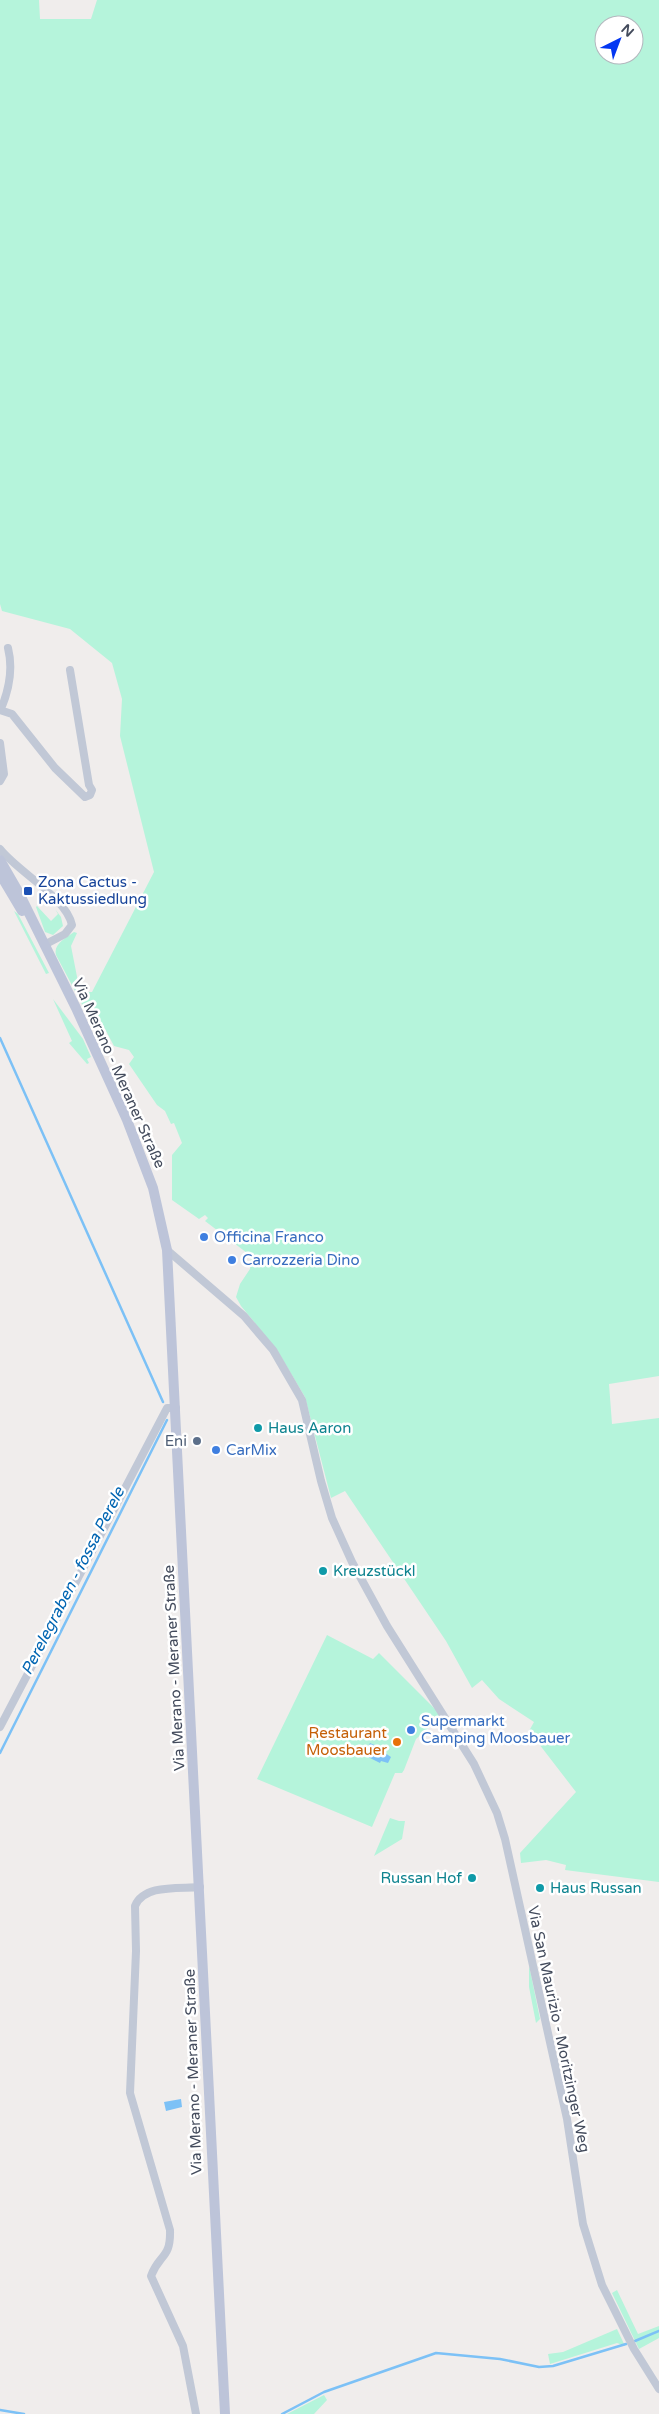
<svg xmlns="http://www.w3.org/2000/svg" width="659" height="2414" font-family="'Varela Round',sans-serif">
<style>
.green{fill:#b5f4db;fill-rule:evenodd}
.water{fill:#7cc1f6}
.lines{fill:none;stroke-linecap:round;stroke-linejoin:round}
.stream{stroke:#7cc1f6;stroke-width:2.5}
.street{stroke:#c1c8d6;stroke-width:8}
.secondary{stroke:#bdc4d9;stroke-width:10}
.transit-dot{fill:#1a4fb4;stroke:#fff;stroke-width:2}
.shop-dot{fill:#3f7fe0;stroke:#fff;stroke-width:2}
.culture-dot{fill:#0f9aa8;stroke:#fff;stroke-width:2}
.service-dot{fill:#5c6f8a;stroke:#fff;stroke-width:2}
.food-dot{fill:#e8710a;stroke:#fff;stroke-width:2}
.labels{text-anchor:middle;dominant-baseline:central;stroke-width:5;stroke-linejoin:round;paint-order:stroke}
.transit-label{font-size:15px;fill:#164399;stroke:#fff;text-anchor:start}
.street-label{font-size:15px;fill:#434b5c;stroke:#fff}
.shop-label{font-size:15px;fill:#366cbe;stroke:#fff;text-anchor:start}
.culture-label{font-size:15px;fill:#0d838f;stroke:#fff;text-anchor:start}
.service-label{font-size:15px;fill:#4e5e75;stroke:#fff;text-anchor:end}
.food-label{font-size:15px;fill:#c56008;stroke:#fff;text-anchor:end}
.water-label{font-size:16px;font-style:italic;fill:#0065b2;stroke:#fff}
</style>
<rect width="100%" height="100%" fill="#f0edec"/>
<path class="green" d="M 0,0 L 39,0 L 40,19 L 91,19 L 97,0 L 659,0 L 659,1376 L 609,1384 L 612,1424 L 659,1418 L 659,1882 L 565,1870 L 566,1865 L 546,1860 L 521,1863 L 520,1853 L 576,1792 L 529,1731 L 534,1722 L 499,1699 L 482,1680 L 472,1688 L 446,1641 L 345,1491 L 331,1498 L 305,1397 L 277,1350 L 241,1306 L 236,1297 L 240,1284 L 250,1269 L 251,1256 L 205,1221 L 208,1218 L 205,1215 L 199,1219 L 172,1200 L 172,1155 L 182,1143 L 174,1123 L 171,1124 L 165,1111 L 157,1105 L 129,1064 L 134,1057 L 129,1050 L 114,1046 L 97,1014 L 97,1022 L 94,1027 L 56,955 C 53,944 66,938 74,932 L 77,933 L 71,946 L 80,992 L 92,992 L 154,872 L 120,736 L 122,699 L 112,663 L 70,629 L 2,611 L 0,604 ZM 604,25 L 634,25 L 634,55 L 604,55 Z
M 37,906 L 51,921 L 58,914 L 55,909 L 61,917 L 63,926 L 53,935 L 45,932 L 36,907 Z
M 14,911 L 18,914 L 49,973 L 46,974 Z
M 53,999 L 83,1039 L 91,1057 L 87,1059 L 89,1063 L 87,1064 L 69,1043 L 72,1041 Z
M 327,1635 L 373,1659 L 379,1653 L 442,1716 L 416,1739 L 404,1770 L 402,1773 L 395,1773 L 372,1827 L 257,1779 Z
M 390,1818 L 399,1821 L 405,1821 L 402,1839 L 374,1856 Z
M 529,1965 L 540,2019 L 536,2023 L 529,1987 Z
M 617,2290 L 638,2334 L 659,2326 L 659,2338 L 639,2349 L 612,2293 Z
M 617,2329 L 625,2346 L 617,2343 L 550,2364 L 548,2354 L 563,2352 Z
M 324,2395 L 327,2400 L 314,2414 L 287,2414 Z"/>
<path class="water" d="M 370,1743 L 385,1750 L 385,1753 L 391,1757 L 388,1763 L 381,1761 L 380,1763 L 364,1755 Z
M 181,2099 L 182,2107 L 166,2111 L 164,2102 Z"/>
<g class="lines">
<path class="stream" d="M 0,1038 L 163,1402
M 0,1753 L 167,1420
M 635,2341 L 659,2331
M 0,2410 L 24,2414
M 282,2414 L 324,2392 L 436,2353 L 500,2359 L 539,2367 L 553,2366 L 626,2344"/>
<path class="street" d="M 1,709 C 9,690 13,668 8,648
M 0,710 L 12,714 L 55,768 L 85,797 L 90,795 L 92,790 L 89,785 L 70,670
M 0,743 L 4,774 L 0,781
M 0,849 C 19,873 66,897 72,925 L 65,934 L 44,945
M 167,1250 L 244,1316 L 273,1350 L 302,1400 L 321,1481 L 332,1518 L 352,1562 L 387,1626 L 474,1764 L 497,1813 L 505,1839 L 567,2119 L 583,2224 L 602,2285 L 634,2349 L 659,2389
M 0,1727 L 167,1408 L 176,1408
M 196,2414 L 183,2346 L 151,2276 C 159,2254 171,2259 170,2230 L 130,2093 L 136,1951 L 135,1906 C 144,1884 179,1889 200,1887"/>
<path class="secondary" d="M 0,860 L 19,893 L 76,1008 L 127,1120 L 153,1188 L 167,1250 L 225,2414
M 0,874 L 22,911"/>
</g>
<rect class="transit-dot" x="23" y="886" width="10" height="10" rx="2.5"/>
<g class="shop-dot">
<circle cx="204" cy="1237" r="5"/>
<circle cx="232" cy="1260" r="5"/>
<circle cx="216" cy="1450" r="5"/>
<circle cx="411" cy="1730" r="5"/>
</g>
<g class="culture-dot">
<circle cx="258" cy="1428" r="5"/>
<circle cx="323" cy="1571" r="5"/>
<circle cx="472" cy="1878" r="5"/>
<circle cx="540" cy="1888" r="5"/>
</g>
<circle class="service-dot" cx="197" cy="1441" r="5"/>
<circle class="food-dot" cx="397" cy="1742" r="5"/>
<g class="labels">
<g class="transit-label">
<text x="38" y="882">Zona Cactus -<tspan x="38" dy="17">Kaktussiedlung</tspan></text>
</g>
<g class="street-label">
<text transform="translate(119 1073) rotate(66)">Via Merano - Meraner Straße</text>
<text transform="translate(174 1668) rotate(-93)">Via Merano - Meraner Straße</text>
<text transform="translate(559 2029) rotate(78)">Via San Maurizio - Moritzinger Weg</text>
<text transform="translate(193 2072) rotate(-92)">Via Merano - Meraner Straße</text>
</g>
<g class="shop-label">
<text x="214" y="1237">Officina Franco</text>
<text x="242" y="1260">Carrozzeria Dino</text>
<text x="226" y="1450">CarMix</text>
<text x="421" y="1721">Supermarkt<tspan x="421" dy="17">Camping Moosbauer</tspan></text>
</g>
<g class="culture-label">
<text x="268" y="1428">Haus Aaron</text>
<text x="333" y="1571">Kreuzstückl</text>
<text x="462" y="1878" text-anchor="end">Russan Hof</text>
<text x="550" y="1888">Haus Russan</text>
</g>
<g class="service-label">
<text x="187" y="1441">Eni</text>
</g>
<g class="food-label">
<text x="387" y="1733">Restaurant<tspan x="387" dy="17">Moosbauer</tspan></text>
</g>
<g class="water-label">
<text transform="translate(73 1581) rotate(-63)">Perelegraben - fossa Perele</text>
</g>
</g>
<g transform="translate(619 40) rotate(42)"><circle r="24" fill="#ffffff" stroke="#b4b7be"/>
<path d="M0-4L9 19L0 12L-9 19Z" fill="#0437f2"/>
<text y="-8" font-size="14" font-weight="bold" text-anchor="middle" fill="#434b5c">N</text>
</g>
</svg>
